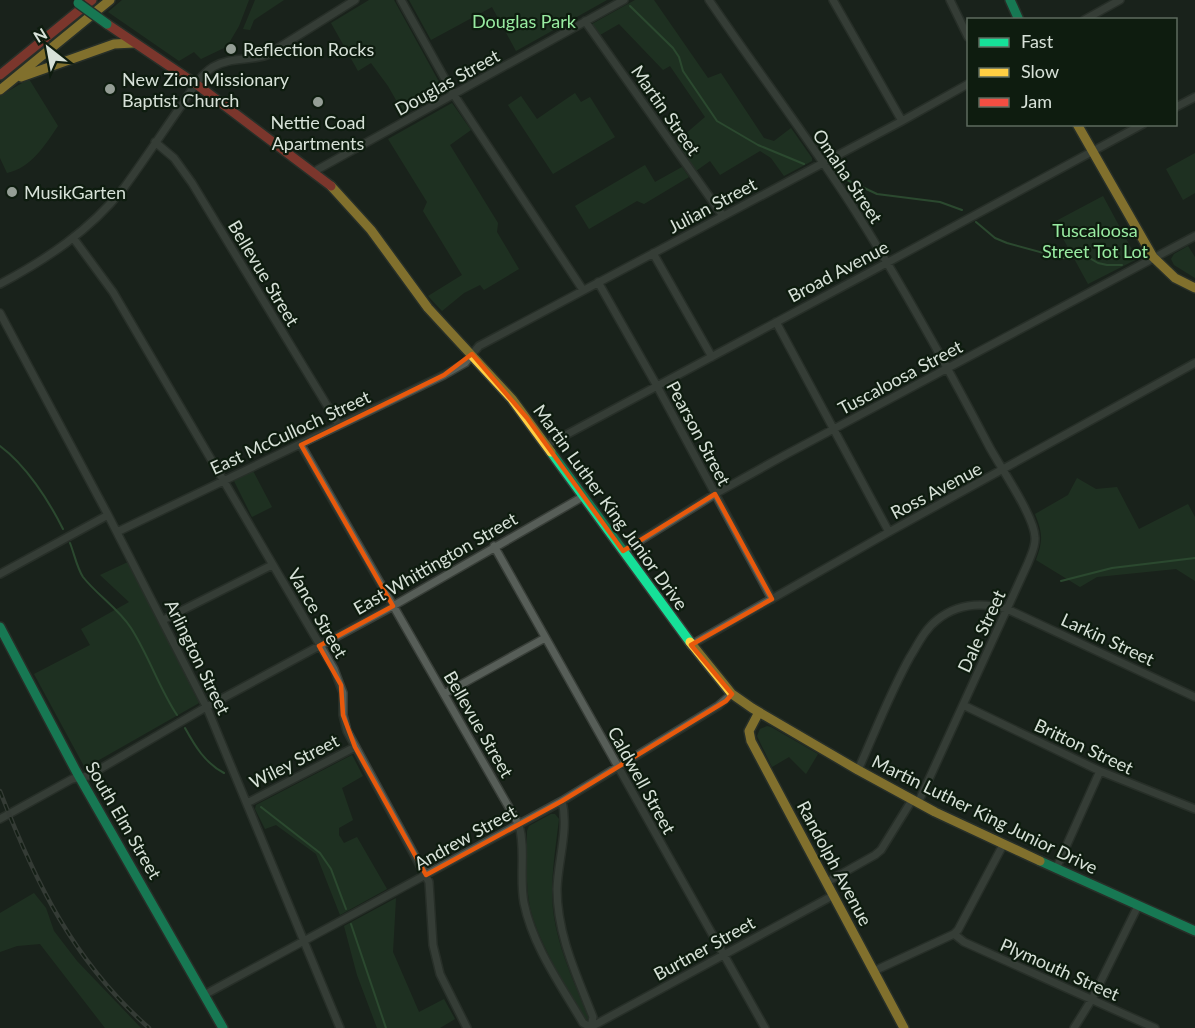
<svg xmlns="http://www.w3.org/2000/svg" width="1195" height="1028" font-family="Lato,sans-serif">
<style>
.green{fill:#254229}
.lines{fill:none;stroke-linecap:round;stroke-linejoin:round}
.stream{stroke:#417848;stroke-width:2}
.street-casing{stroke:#383e38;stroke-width:10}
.fast-casing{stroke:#383e38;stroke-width:12}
.slow-casing{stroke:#383e38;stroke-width:12}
.jam-casing{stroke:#383e38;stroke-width:12}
.street{stroke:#575e58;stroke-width:7}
.fast{stroke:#16e098;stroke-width:9}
.slow{stroke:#ffcf43;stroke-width:9}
.jam{stroke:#f24e42;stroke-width:9}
.rail-casing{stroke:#545954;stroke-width:4.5}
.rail{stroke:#0e1c0f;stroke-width:2;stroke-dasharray:7;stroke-linecap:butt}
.fast-bridge-casing{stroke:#383e38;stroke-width:12;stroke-linecap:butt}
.fast-bridge{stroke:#16e098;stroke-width:9}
.marked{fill:none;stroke:#e8590c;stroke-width:4.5;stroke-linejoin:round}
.poi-dot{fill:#959e96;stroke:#0e1c0f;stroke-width:2}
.labels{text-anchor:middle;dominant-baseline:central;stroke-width:4.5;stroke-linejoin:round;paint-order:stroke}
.park-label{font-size:18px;fill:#98eba1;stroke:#0e1c0f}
.poi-label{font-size:18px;fill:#d7e1d8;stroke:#0e1c0f;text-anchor:start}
.street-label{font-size:18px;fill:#d7e1d8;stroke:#0e1c0f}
</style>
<rect width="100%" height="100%" fill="#1a221b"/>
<path class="green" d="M 122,0 L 249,0 L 239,26 L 229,43 L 224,48 L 201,59 L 194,52 L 179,61 L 108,12 Z
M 255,0 L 284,0 L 254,20 L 250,30 L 243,29 Z
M 369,0 L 394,0 L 444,91 L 404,114 L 388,86 L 371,63 L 358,71 L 331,23 Z
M 409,0 L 607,0 L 516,51 L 492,7 L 431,40 Z
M 635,0 L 654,0 L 708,78 L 721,73 L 764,138 L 774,141 L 791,128 L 812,158 L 812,161 L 784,176 L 771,158 L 760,151 L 720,175 L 710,161 L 696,171 L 676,142 L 705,117 L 670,66 L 663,70 L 619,24 L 600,35 L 592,24 Z
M 29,79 L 58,126 C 45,145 31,168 7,173 L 0,158 L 0,96 Z
M 575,93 L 581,102 L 590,97 L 615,137 L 553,174 L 508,105 L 521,96 L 537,119 Z
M 452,103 L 471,130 L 450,145 L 498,223 L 497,232 L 519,269 L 484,290 L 480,285 L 464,293 L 442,311 L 428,296 L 462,275 L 423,211 L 427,202 L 388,139 Z
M 1195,153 L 1195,193 L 1183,200 L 1166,169 Z
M 645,165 L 655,182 L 682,167 L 689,177 L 644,204 L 637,201 L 589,229 L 575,206 Z
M 1103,196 L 1137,259 L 1088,284 L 1054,222 Z
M 1188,246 L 1195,257 L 1195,278 L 1174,265 L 1171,259 L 1174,254 Z
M 251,467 L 272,507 L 252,517 L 232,477 Z
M 1077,478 L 1096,489 L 1117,487 L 1139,529 L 1188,504 L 1195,517 L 1195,581 L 1176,569 L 1097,577 L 1080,587 L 1036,560 C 1043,540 1043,534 1035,514 L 1068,495 Z
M 128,562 L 199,703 L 85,768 L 34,674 L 90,645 L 81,629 L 129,602 L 100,575 Z
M 767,726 L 771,727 L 818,754 L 806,774 L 789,757 L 772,767 L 757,736 L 760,729 Z
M 352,755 L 363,776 L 342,788 L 353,820 L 339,828 L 339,835 L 344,843 L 357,837 L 387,889 L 340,915 L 316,854 L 276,825 L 265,829 L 255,809 L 256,805 Z
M 551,814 L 555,814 L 559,819 C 556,844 552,869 552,893 C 552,937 573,979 589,1019 L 586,1020 C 566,985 542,950 531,911 C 525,886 527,857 527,831 L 529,826 Z
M 34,893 L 46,908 L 54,931 L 77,961 L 141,1028 L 105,1028 L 40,944 L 17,946 L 0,952 L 0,913 Z
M 396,898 L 393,952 L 419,1012 L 444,999 L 455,1019 L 440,1028 L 377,1028 L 357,975 L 344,926 Z"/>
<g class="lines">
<path class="stream" d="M 630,6 L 673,48 L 679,57 L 683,71 L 717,121 L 758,145 L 804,164
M 845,179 L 877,194 L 940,202 L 962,210
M 976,222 L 995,238 L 1007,243 L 1062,258 L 1067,258 L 1071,253 L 1081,253 L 1098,263 L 1107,265 L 1122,265
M 0,446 C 26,465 49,501 63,529
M 70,543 C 74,553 77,568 83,577 C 98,596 118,608 131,628 C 149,656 159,688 177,715
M 1061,581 L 1112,568 L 1195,558
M 185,728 C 195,746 205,763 224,773
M 261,807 L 320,853 L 331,869 L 346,909
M 351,924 L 386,1028"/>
<defs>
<path id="street" d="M 401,0 L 454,95 L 583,290
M 709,0 C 756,69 807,136 852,206 C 902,284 947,366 990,448 C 1001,468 1034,516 1035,537 C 1036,546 1031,555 1028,563 L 918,803
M 833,0 L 902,121
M 950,0 L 968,37
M 1084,20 L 1120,0
M 585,21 L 723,216
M 1176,107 L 1195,97
M 155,142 L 174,158 L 192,183 L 339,425
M 315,171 L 624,0
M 74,239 L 113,292 L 334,669 L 343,693 L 343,715 L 347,731 L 429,882 L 433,945 L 440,974 L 467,1028
M 653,253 L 712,357
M 598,282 L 657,386 L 772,599
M 0,284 C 47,259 89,231 123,189 C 143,162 162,133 181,106 C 190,93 199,76 213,67 C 230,57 249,61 267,55 L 355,0
M 0,313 L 108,515 L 207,708 L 340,1028
M 776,322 L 889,532
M 301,445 L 519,825 C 526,850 519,877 524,903 C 533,947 561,985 583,1023 L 592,1028
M 547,445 C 746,339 945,232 1143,124
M 117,532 L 444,375 L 465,363 L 479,346 L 902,121 L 968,84
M 494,546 L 765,1028
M 623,551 L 715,494 L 785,455 L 1195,236
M 0,574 L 108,515
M 163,620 L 272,565
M 691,645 L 889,532 L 1195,363
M 444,694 L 545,638
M 963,705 L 1100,771 L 1195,809
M 858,770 C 875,732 890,693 910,657 C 918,644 925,629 937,620 C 958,603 982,602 1007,609 L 1195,697
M 562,801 C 569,829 558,860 557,889 C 557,935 577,976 593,1017 L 591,1027
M 247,803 L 355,747
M 0,819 L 72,779 L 88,776 L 201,710 L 393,606 L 584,496
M 1056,869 L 1100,771
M 827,882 L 875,855 L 881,850 L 912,800
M 954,934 L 964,942 L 1155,1028
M 874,971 L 954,934 L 958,930 L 1003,845
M 204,995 L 562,801 L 718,706 L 732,694
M 589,1028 L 834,895
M 1074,1028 L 1092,999 L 1138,906"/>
<path id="fast" d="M 1010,0 L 1019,20
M 551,452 L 690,642
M 0,627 L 76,771 L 223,1028
M 1040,861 L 1195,931"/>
<path id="slow" d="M 21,77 L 114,44 L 134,43
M 0,90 L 110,0
M 1077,124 L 1153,257 L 1175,278 L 1195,288
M 331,186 L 371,230 L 428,308 L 512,399 L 551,452
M 690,642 L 732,694 L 752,708 L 858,770 L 935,812 L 1040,861
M 759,712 L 749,731 L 751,741 L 904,1028"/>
<path id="jam" d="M 107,24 L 196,84 L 331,186
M 0,75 L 92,0"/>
</defs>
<use href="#street" class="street-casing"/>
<use href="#fast" class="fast-casing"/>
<use href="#slow" class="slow-casing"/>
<use href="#jam" class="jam-casing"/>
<use href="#street" class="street"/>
<use href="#fast" class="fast"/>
<use href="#slow" class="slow"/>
<use href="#jam" class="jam"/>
<defs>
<path id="rail" d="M 0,791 C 35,882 74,962 149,1028"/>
</defs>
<use href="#rail" class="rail-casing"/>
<use href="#rail" class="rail"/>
<defs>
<path id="fast-bridge" d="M 78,3 L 107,24"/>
</defs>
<use href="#fast-bridge" class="fast-bridge-casing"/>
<use href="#fast-bridge" class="fast-bridge"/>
</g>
<path d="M0 0H1195V1028H0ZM 472,354 L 527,418 L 623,551 L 715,494 L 772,599 L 691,645 L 732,694 L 726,701 L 562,801 L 426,875 L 355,747 L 343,715 L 341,685 L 319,646 L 393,606 L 301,445 L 444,375 Z" fill="#1a221b" fill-opacity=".55" fill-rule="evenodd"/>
<path class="marked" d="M 472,354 L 527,418 L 623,551 L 715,494 L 772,599 L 691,645 L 732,694 L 726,701 L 562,801 L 426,875 L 355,747 L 343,715 L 341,685 L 319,646 L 393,606 L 301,445 L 444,375 Z"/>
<g class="poi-dot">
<circle cx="231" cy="49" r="6"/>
<circle cx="110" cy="89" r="6"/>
<circle cx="318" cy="102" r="6"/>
<circle cx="12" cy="192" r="6"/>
</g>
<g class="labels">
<g class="park-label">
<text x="524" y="21">Douglas Park</text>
<text x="1095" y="230">Tuscaloosa<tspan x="1095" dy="21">Street Tot Lot</tspan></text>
</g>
<g class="poi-label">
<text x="243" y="49">Reflection Rocks</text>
<text x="122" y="79">New Zion Missionary<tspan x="122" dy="21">Baptist Church</tspan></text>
<text x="318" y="122" text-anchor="middle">Nettie Coad<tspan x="318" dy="21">Apartments</tspan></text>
<text x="24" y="192">MusikGarten</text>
</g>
<g class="street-label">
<text transform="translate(447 82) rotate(-29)">Douglas Street</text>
<text transform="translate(666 110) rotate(55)">Martin Street</text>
<text transform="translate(848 176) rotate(56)">Omaha Street</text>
<text transform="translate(712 205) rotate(-28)">Julian Street</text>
<text transform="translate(838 271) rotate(-28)">Broad Avenue</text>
<text transform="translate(264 273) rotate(59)">Bellevue Street</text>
<text transform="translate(900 377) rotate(-28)">Tuscaloosa Street</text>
<text transform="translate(290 432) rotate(-25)">East McCulloch Street</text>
<text transform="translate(699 433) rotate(62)">Pearson Street</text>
<text transform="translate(936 490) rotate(-28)">Ross Avenue</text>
<text transform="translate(611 507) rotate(54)">Martin Luther King Junior Drive</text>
<text transform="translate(435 563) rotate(-30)">East Whittington Street</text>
<text transform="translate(318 613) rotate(60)">Vance Street</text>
<text transform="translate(981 631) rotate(-65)">Dale Street</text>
<text transform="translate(1108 639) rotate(25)">Larkin Street</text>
<text transform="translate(198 657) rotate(64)">Arlington Street</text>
<text transform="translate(479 724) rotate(60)">Bellevue Street</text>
<text transform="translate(1084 746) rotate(25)">Britton Street</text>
<text transform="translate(294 761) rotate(-27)">Wiley Street</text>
<text transform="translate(642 780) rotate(61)">Caldwell Street</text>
<text transform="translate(985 814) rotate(26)">Martin Luther King Junior Drive</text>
<text transform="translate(124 820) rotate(60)">South Elm Street</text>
<text transform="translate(465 837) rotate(-29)">Andrew Street</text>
<text transform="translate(835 863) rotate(62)">Randolph Avenue</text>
<text transform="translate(704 948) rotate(-29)">Burtner Street</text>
<text transform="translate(1060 969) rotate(24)">Plymouth Street</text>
</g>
</g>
<rect x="967" y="18" width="210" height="108" fill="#0e1c0f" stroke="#5e6b5f" stroke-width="1.5"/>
<rect x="979" y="38" width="30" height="9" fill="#16e098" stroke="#5e6b5f" stroke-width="1.5"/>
<text x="1021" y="48" font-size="18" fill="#d7e1d8">Fast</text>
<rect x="979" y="68" width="30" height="9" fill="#ffcf43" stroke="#5e6b5f" stroke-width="1.5"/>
<text x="1021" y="78" font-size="18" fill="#d7e1d8">Slow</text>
<rect x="979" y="98" width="30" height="9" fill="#f24e42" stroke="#5e6b5f" stroke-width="1.5"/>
<text x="1021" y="108" font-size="18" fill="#d7e1d8">Jam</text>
<g transform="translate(48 48) rotate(329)" stroke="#0e1c0f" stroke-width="4.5" paint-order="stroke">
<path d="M0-4.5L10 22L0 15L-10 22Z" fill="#d7e1d8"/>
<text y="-9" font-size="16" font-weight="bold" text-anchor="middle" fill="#d7e1d8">N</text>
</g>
</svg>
